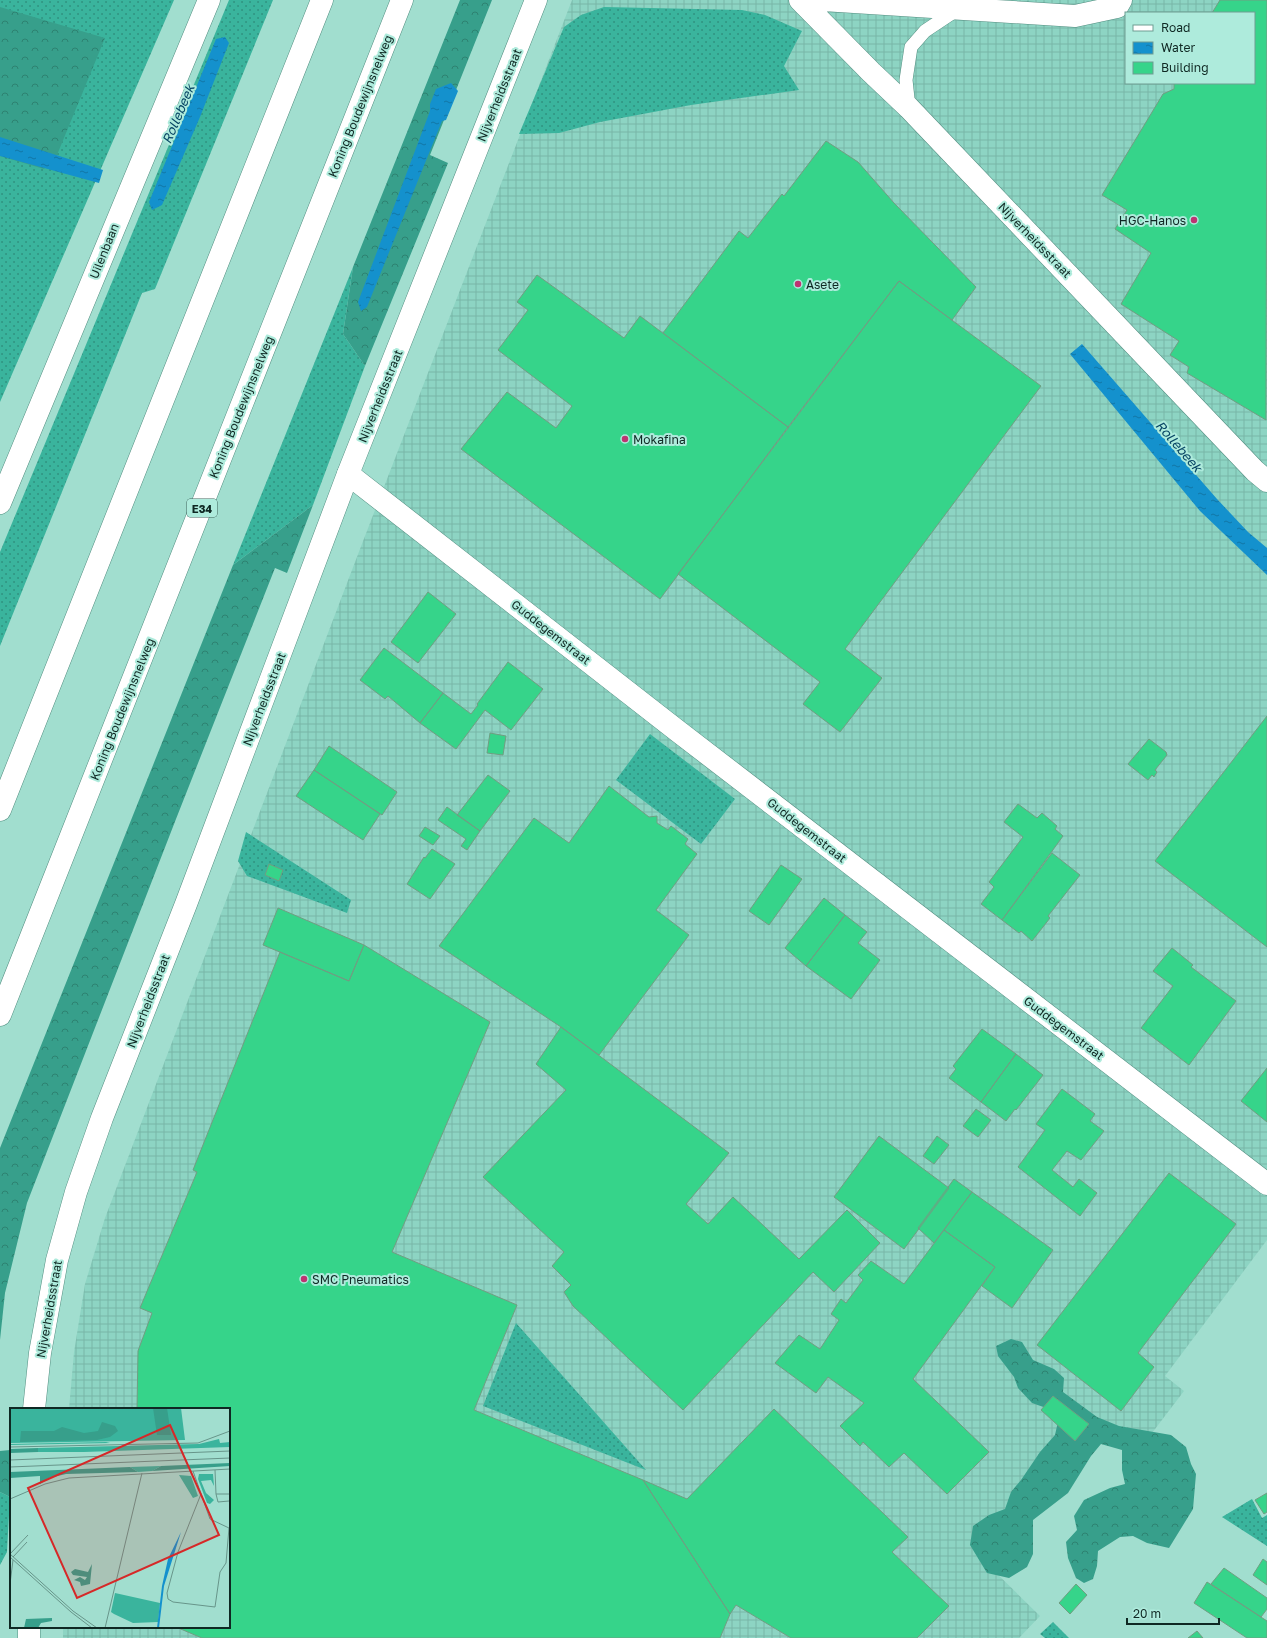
<svg xmlns="http://www.w3.org/2000/svg" width="1267" height="1638" font-family="'Golos Text',sans-serif">
<style>
.industrial{fill:url(#industrial-grid);fill-rule:evenodd}
.grass{fill:url(#grass-dots)}
.forest{fill:url(#forest-crowns)}
.water{fill:url(#water-ripples)}
.building{fill:#36d48a;stroke:#709e82}
.lines{fill:none;stroke-linecap:round;stroke-linejoin:round}
.service-casing{stroke:#528e80;stroke-width:14}
.minor-casing{stroke:#528e80;stroke-width:23}
.tertiary-casing{stroke:#528e80;stroke-width:23}
.motorway-casing{stroke:#528e80;stroke-width:23}
.service{stroke:#fff;stroke-width:13}
.minor{stroke:#fff;stroke-width:22}
.tertiary{stroke:#fff;stroke-width:22}
.motorway{stroke:#fff;stroke-width:22}
.poi-dot{fill:#bd3471;stroke:#aeebdc;stroke-width:1.5}
.labels{text-anchor:middle;dominant-baseline:central;stroke-width:4;stroke-linejoin:round;paint-order:stroke}
.shield{fill:#aeebdc;stroke:#3f625a;stroke-width:1}
.shield-label{font-size:11px;font-weight:bold;fill:#0f2823}
.street-label{font-size:12px;fill:#0f2823;stroke:#aeebdc}
.poi-label{font-size:12px;fill:#0f2823;stroke:#aeebdc;text-anchor:start}
.water-label{font-size:13px;font-style:italic;fill:#084665;stroke:#aeebdc}
.inset-road{fill:none;stroke:#67958a;stroke-width:1}
.view{fill:#d62828;fill-opacity:0.15;stroke:#d62828;stroke-width:2}
.inset-edge{fill:none;stroke:#0f2823;stroke-width:2}
</style>
<defs>
<pattern id="industrial-grid" width="8" height="8" patternUnits="userSpaceOnUse"><rect width="8" height="8" fill="#8dd4c3"/><path d="M0 4h8M4 0v8" fill="none" stroke="#78b6a7"/></pattern>
<pattern id="grass-dots" width="8" height="8" patternUnits="userSpaceOnUse"><rect width="8" height="8" fill="#3ab49d"/><path d="M2 2h.1M6 6h.1" fill="none" stroke="#2f9280" stroke-width="1.8" stroke-linecap="round"/></pattern>
<pattern id="forest-crowns" width="20" height="18" patternUnits="userSpaceOnUse"><rect width="20" height="18" fill="#379f8b"/><path d="M2 6a3 3 0 1 1 6 0M12 15a3 3 0 1 1 6 0" fill="none" stroke="#2d8271"/></pattern>
<pattern id="water-ripples" width="26" height="14" patternUnits="userSpaceOnUse"><rect width="26" height="14" fill="#1491cd"/><path d="M2 4q2-2 4 0t4 0M15 11q2-2 4 0t4 0" fill="none" stroke="#1176a6"/></pattern>
</defs>
<rect width="100%" height="100%" fill="#a1decf"/>
<path class="industrial" d="M 572,0 L 1267,0 L 1267,1240 L 1165,1376 L 1184,1391 L 1133,1458 L 1098,1433 L 981,1558 L 1040,1616 L 1019,1638 L 63,1638 L 63,1627 L 229,1627 L 229,1409 L 69,1409 L 74,1352 L 85,1284 L 105,1218 L 360,549 ZM 1126,13 L 1254,13 L 1254,83 L 1126,83 Z"/>
<path class="grass" d="M 0,0 L 174,0 L 0,402 Z
M 229,0 L 273,0 L 155,289 L 142,293 L 0,646 L 0,552 Z
M 604,7 L 742,10 L 765,15 L 802,31 L 784,66 L 799,90 L 691,105 L 600,122 L 559,133 L 519,134 L 564,27 L 581,15 Z
M 353,267 L 343,334 L 365,366 L 313,505 L 233,565 Z
M 650,734 L 735,799 L 701,844 L 616,780 Z
M 246,832 L 351,900 L 347,913 L 247,876 L 238,861 Z
M 516,1323 L 646,1470 L 483,1406 Z
M 0,1492 L 10,1497 L 7,1552 L 0,1565 Z
M 1252,1499 L 1262,1518 L 1267,1515 L 1267,1546 L 1222,1517 Z
M 1053,1622 L 1069,1638 L 1045,1638 L 1040,1634 Z"/>
<path class="forest" d="M 460,0 L 492,0 L 430,155 L 448,163 L 365,366 L 343,334 L 353,267 Z
M 0,7 L 105,38 L 57,155 L 44,169 L 0,156 Z
M 313,505 L 287,573 L 275,568 L 176,819 L 27,1203 L 5,1293 L 0,1340 L 0,1148 L 233,565 Z
M 1011,1339 L 1022,1342 L 1033,1360 L 1054,1369 L 1064,1378 L 1063,1392 L 1097,1417 L 1119,1426 L 1171,1435 L 1186,1447 L 1191,1464 L 1196,1474 L 1193,1509 L 1169,1548 L 1147,1543 L 1133,1536 L 1120,1537 L 1098,1551 L 1097,1566 L 1093,1579 L 1084,1583 L 1076,1578 L 1068,1558 L 1066,1542 L 1077,1530 L 1074,1516 L 1084,1500 L 1110,1488 L 1125,1484 L 1122,1470 L 1122,1450 L 1101,1444 L 1091,1456 L 1068,1493 L 1033,1520 L 1033,1554 L 1027,1567 L 1009,1578 L 987,1573 L 970,1545 L 973,1526 L 989,1515 L 1005,1509 L 1011,1492 L 1021,1480 L 1040,1452 L 1055,1435 L 1059,1417 L 1052,1410 L 1032,1403 L 1018,1388 L 1014,1377 L 998,1356 L 996,1346 Z
M 10,1450 L 10,1497 L 0,1492 L 0,1451 Z"/>
<path class="water" d="M 225,37 L 229,43 L 200,117 L 162,205 L 152,210 L 149,202 L 216,39 Z
M 451,83 L 458,91 L 446,120 L 442,121 L 367,307 L 361,311 L 358,302 L 430,111 L 430,104 L 436,89 Z
M 0,137 L 103,170 L 99,183 L 0,156 Z
M 1082,344 L 1217,499 L 1248,532 L 1267,548 L 1267,575 L 1200,511 L 1070,354 Z"/>
<path class="building" d="M 1220,0 L 1267,0 L 1266,420 L 1187,373 L 1189,367 L 1170,355 L 1179,341 L 1121,304 L 1151,253 L 1115,229 L 1127,210 L 1102,195 L 1163,94 L 1174,89 L 1174,83 L 1254,83 L 1254,13 L 1212,13 Z
M 826,141 L 858,162 L 894,203 L 976,287 L 952,320 L 899,281 L 788,427 L 663,333 L 739,231 L 748,238 L 782,194 L 784,196 Z
M 537,275 L 624,338 L 640,316 L 788,427 L 660,599 L 461,449 L 507,392 L 556,428 L 572,406 L 498,350 L 528,310 L 517,302 Z
M 899,281 L 1041,386 L 845,649 L 882,678 L 840,732 L 803,704 L 820,682 L 678,574 Z
M 428,592 L 456,614 L 418,663 L 391,642 Z
M 384,648 L 443,693 L 420,723 L 388,696 L 385,699 L 360,680 Z
M 508,662 L 543,689 L 511,730 L 485,710 L 456,749 L 420,723 L 443,693 L 471,714 L 478,705 L 477,704 Z
M 1267,716 L 1267,947 L 1155,861 Z
M 490,733 L 506,736 L 503,755 L 487,753 Z
M 1149,739 L 1166,752 L 1167,755 L 1155,770 L 1157,772 L 1154,777 L 1152,775 L 1148,780 L 1128,764 Z
M 329,746 L 397,792 L 382,815 L 314,770 Z
M 314,770 L 380,814 L 363,840 L 296,796 Z
M 488,775 L 510,791 L 480,831 L 457,815 Z
M 609,786 L 649,817 L 657,816 L 657,823 L 668,830 L 671,826 L 688,839 L 685,844 L 697,854 L 656,910 L 689,935 L 599,1055 L 561,1027 L 439,946 L 534,818 L 569,843 Z
M 1018,804 L 1037,818 L 1042,813 L 1057,826 L 1055,829 L 1063,836 L 1002,920 L 981,904 L 994,887 L 989,882 L 1023,837 L 1004,822 Z
M 447,807 L 480,831 L 467,850 L 461,846 L 466,839 L 438,820 Z
M 425,827 L 440,836 L 433,845 L 419,836 Z
M 432,849 L 455,864 L 430,899 L 407,884 L 424,857 L 425,858 Z
M 1052,853 L 1080,875 L 1048,916 L 1050,918 L 1032,941 L 1021,931 L 1019,933 L 1002,920 Z
M 269,864 L 283,870 L 279,881 L 265,875 Z
M 781,865 L 802,879 L 769,925 L 749,911 Z
M 824,898 L 845,915 L 806,966 L 785,948 Z
M 278,908 L 364,945 L 349,981 L 263,945 Z
M 845,915 L 867,932 L 858,943 L 880,960 L 851,999 L 806,966 Z
M 364,945 L 490,1022 L 392,1252 L 517,1305 L 474,1410 L 643,1480 L 730,1614 L 720,1638 L 202,1638 L 176,1627 L 229,1627 L 229,1409 L 137,1409 L 138,1351 L 152,1313 L 140,1308 L 197,1172 L 193,1170 L 280,952 L 349,981 Z
M 1172,948 L 1193,965 L 1191,967 L 1236,1001 L 1189,1065 L 1141,1028 L 1173,986 L 1153,971 Z
M 561,1027 L 729,1153 L 686,1204 L 708,1224 L 733,1197 L 799,1259 L 847,1210 L 880,1243 L 834,1292 L 813,1272 L 683,1410 L 573,1306 L 564,1292 L 571,1285 L 552,1266 L 564,1252 L 483,1177 L 566,1090 L 536,1064 Z
M 982,1029 L 1016,1054 L 981,1102 L 949,1078 L 956,1069 L 953,1066 Z
M 1016,1054 L 1043,1075 L 1016,1110 L 1015,1109 L 1006,1121 L 981,1102 Z
M 1267,1068 L 1267,1122 L 1241,1101 Z
M 1062,1089 L 1095,1114 L 1090,1121 L 1104,1131 L 1081,1160 L 1067,1151 L 1052,1170 L 1073,1187 L 1079,1179 L 1097,1193 L 1080,1216 L 1018,1167 L 1045,1130 L 1036,1124 Z
M 976,1109 L 991,1120 L 978,1137 L 963,1126 Z
M 879,1136 L 949,1188 L 904,1249 L 834,1197 Z
M 937,1136 L 949,1145 L 934,1164 L 923,1156 Z
M 1169,1173 L 1236,1224 L 1138,1353 L 1154,1367 L 1121,1411 L 1037,1345 Z
M 954,1179 L 972,1192 L 934,1243 L 918,1228 Z
M 972,1192 L 1053,1250 L 1012,1308 L 982,1286 L 995,1267 L 944,1230 Z
M 944,1230 L 995,1267 L 913,1379 L 989,1452 L 947,1494 L 904,1453 L 889,1467 L 863,1442 L 860,1446 L 840,1426 L 864,1403 L 828,1377 L 816,1393 L 775,1363 L 799,1335 L 820,1349 L 839,1320 L 831,1314 L 841,1299 L 846,1303 L 863,1280 L 858,1275 L 871,1261 L 904,1284 Z
M 1053,1396 L 1089,1424 L 1075,1441 L 1041,1410 Z
M 774,1409 L 908,1537 L 892,1552 L 949,1606 L 917,1638 L 791,1638 L 736,1605 L 730,1614 L 643,1480 L 687,1499 Z
M 1267,1493 L 1267,1512 L 1264,1514 L 1255,1500 Z
M 1263,1559 L 1267,1562 L 1267,1585 L 1253,1575 Z
M 1224,1568 L 1267,1598 L 1267,1609 L 1261,1617 L 1211,1584 Z
M 1207,1582 L 1267,1621 L 1267,1638 L 1247,1638 L 1194,1603 Z
M 1076,1584 L 1087,1595 L 1070,1614 L 1059,1603 Z
M 1197,1631 L 1203,1638 L 1188,1638 Z"/>
<g class="lines">
<defs>
<path id="service" d="M 909,108 L 906,80 L 911,47 L 925,31 L 958,9"/>
<path id="minor" d="M 800,0 L 871,72 L 909,108 L 1255,471 L 1267,481
M 823,0 L 1075,16 L 1117,7 L 1121,0
M 348,474 L 679,732 L 1267,1184
M 0,503 L 209,0"/>
<path id="tertiary" d="M 34,1409 L 40,1353 L 57,1260 L 76,1192 L 102,1118 L 186,904 L 348,474 L 536,0
M 29,1627 L 29,1638"/>
<path id="motorway" d="M 0,810 L 322,0
M 0,1015 L 402,0"/>
</defs>
<use href="#service" class="service-casing"/>
<use href="#minor" class="minor-casing"/>
<use href="#tertiary" class="tertiary-casing"/>
<use href="#motorway" class="motorway-casing"/>
<use href="#service" class="service"/>
<use href="#minor" class="minor"/>
<use href="#tertiary" class="tertiary"/>
<use href="#motorway" class="motorway"/>
</g>
<g class="poi-dot">
<circle cx="1194" cy="220" r="4"/>
<circle cx="798" cy="284" r="4"/>
<circle cx="625" cy="439" r="4"/>
<circle cx="304" cy="1279" r="4"/>
</g>
<g class="labels">
<rect class="shield" x="187" y="499" width="30" height="18" rx="3"/>
<g class="shield-label">
<text x="202" y="508">E34</text>
</g>
<g class="street-label">
<text transform="translate(499 95) rotate(-68)">Nijverheidsstraat</text>
<text transform="translate(360 106) rotate(-68)">Koning Boudewijnsnelweg</text>
<text transform="translate(1035 240) rotate(46)">Nijverheidsstraat</text>
<text transform="translate(104 251) rotate(-68)">Uilenbaan</text>
<text transform="translate(380 396) rotate(-68)">Nijverheidsstraat</text>
<text transform="translate(241 407) rotate(-68)">Koning Boudewijnsnelweg</text>
<text transform="translate(551 632) rotate(38)">Guddegemstraat</text>
<text transform="translate(264 699) rotate(-69)">Nijverheidsstraat</text>
<text transform="translate(122 709) rotate(-68)">Koning Boudewijnsnelweg</text>
<text transform="translate(807 830) rotate(38)">Guddegemstraat</text>
<text transform="translate(148 1001) rotate(-69)">Nijverheidsstraat</text>
<text transform="translate(1064 1028) rotate(37)">Guddegemstraat</text>
<text transform="translate(49 1309) rotate(-80)">Nijverheidsstraat</text>
</g>
<g class="poi-label">
<text x="1186" y="220" text-anchor="end">HGC-Hanos</text>
<text x="806" y="284">Asete</text>
<text x="633" y="439">Mokafina</text>
<text x="312" y="1279">SMC Pneumatics</text>
</g>
<g class="water-label">
<text transform="translate(178 114) rotate(-67)">Rollebeek</text>
<text transform="translate(1179 446) rotate(49)">Rollebeek</text>
</g>
</g>
<g transform="translate(10 1408)">
<rect width="220" height="220" fill="#a1decf"/>
<path d="M 0,0 L 171,0 L 175,32 L 0,35 ZM 209,31 L 210,35 L 220,34 L 220,39 L 74,44 L 28,44 L 28,40 L 189,36 ZM 96,34 L 100,35 L 0,37 L 0,36 ZM 151,58 L 142,63 L 128,64 L 120,59 ZM 189,66 L 203,66 L 204,78 L 201,72 L 191,73 L 196,85 L 204,92 L 200,96 L 197,95 L 188,71 ZM 169,67 L 181,68 L 188,88 L 183,90 ZM 105,185 L 150,195 L 148,214 L 123,215 L 104,206 L 101,204 Z" fill="#3ab49d"/>
<path d="M 143,0 L 157,0 L 161,27 L 147,27 ZM 92,14 L 105,18 L 108,23 L 100,29 L 87,32 L 10,34 L 11,23 L 44,23 L 52,19 L 74,25 L 88,23 ZM 28,40 L 28,44 L 0,45 L 0,41 ZM 220,55 L 220,58 L 142,63 L 151,58 ZM 120,59 L 128,64 L 56,66 L 39,70 L 30,76 L 30,68 L 0,70 L 0,64 ZM 82,156 L 80,176 L 71,178 L 70,174 L 64,172 L 70,169 L 75,172 L 77,169 L 63,167 L 61,164 L 65,161 L 78,164 ZM 42,210 L 42,213 L 31,215 L 28,220 L 14,220 L 16,211 Z" fill="#379f8b"/>
<path d="M 171,124 L 154,178 L 149,220 L 147,220 L 152,178 L 158,151 Z" fill="#1491cd"/>
<path class="inset-road" d="M 0,39 L 188,35 L 220,23M 0,52 L 220,43M 0,59 L 220,50M 205,62 L 206,86 L 219,86M 183,63 L 200,111 L 219,120 L 216,155 L 210,164 L 205,199 L 163,194 L 158,191 L 157,185 L 168,144 L 191,86M 206,86 L 208,94 L 219,93M 0,91 L 35,76 L 59,70 L 220,61M 0,146 L 63,203 L 87,220M 0,146 L 18,127M 0,149 L 61,204 L 82,220M 3,149 L 17,134M 0,176 L 3,152M 95,220 L 132,65"/>
<path class="view" d="M 160,17 L 209,127 L 67,190 L 18,80 Z"/>
<rect width="220" height="220" class="inset-edge"/>
</g>
<rect x="1125" y="12" width="130" height="72" fill="#aeebdc" stroke="#6e9d92"/>
<rect x="1133" y="25" width="20" height="6" fill="#ffffff" stroke="#6e9d92"/>
<text x="1161" y="32" font-size="12" fill="#0f2823">Road</text>
<rect x="1133" y="42" width="20" height="12" fill="url(#water-ripples)" stroke="#6e9d92"/>
<text x="1161" y="52" font-size="12" fill="#0f2823">Water</text>
<rect x="1133" y="62" width="20" height="12" fill="#36d48a" stroke="#6e9d92"/>
<text x="1161" y="72" font-size="12" fill="#0f2823">Building</text>
<path d="M1127 1618v6h92v-6" fill="none" stroke="#0f2823" stroke-width="2"/>
<text x="1133" y="1618" font-size="12" fill="#0f2823" stroke="#aeebdc" stroke-width="3" paint-order="stroke">20 m</text>
</svg>
